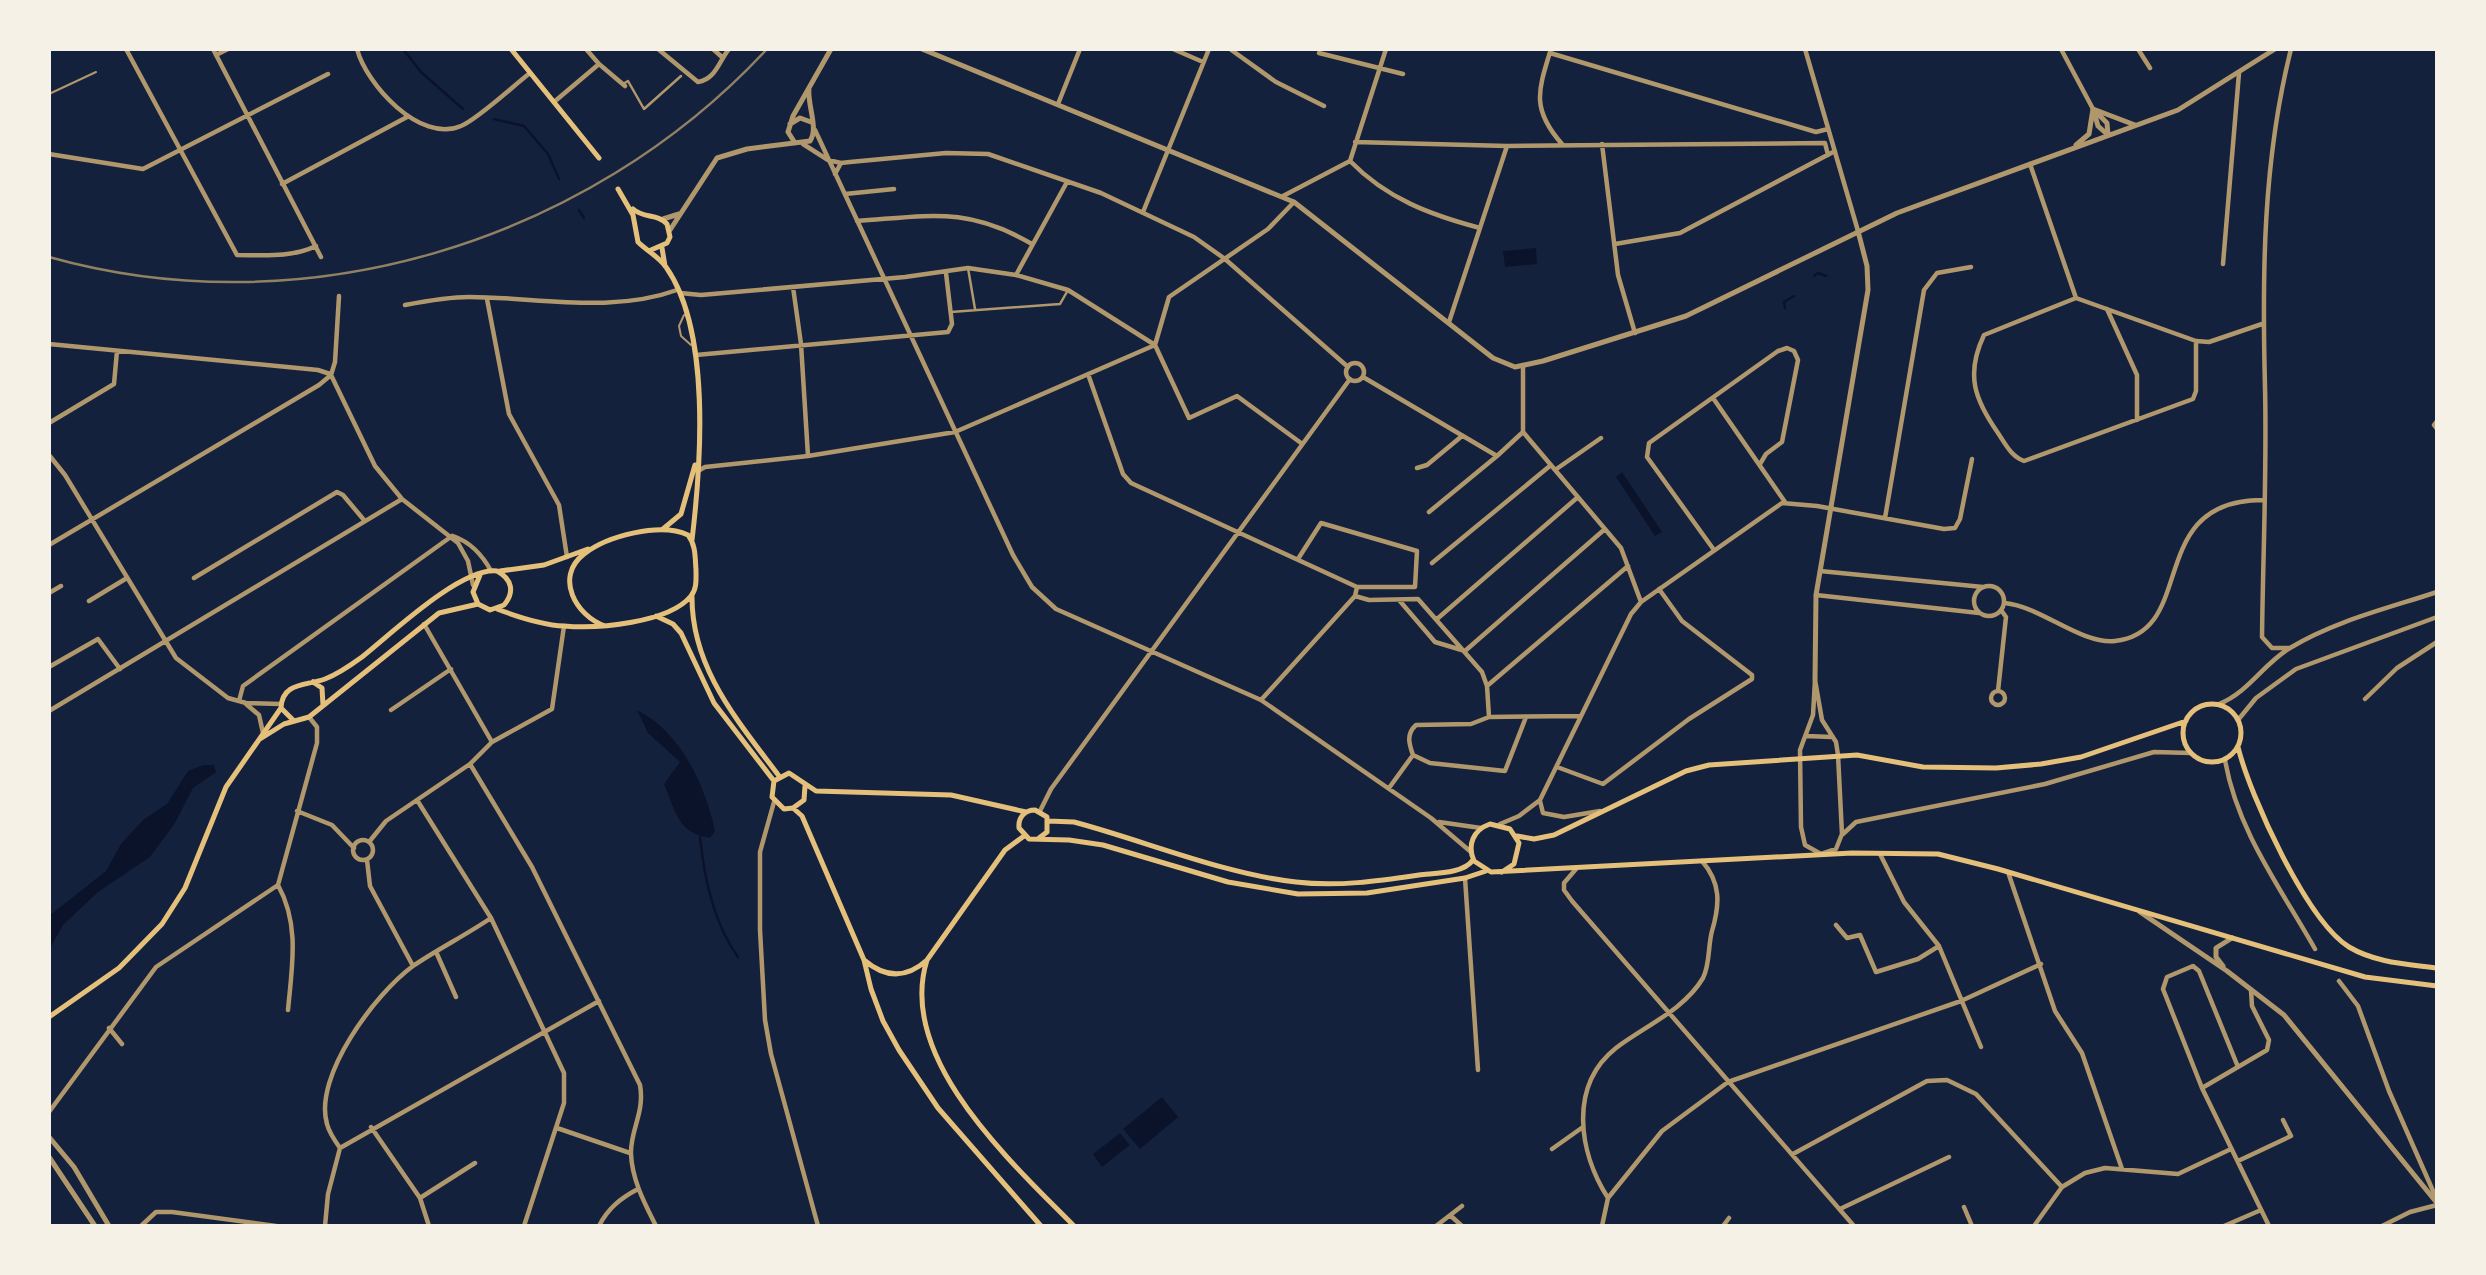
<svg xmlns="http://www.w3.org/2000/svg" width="2486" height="1275" font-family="Jost,sans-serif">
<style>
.water{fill:#0b132b}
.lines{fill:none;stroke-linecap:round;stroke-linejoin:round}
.stream{stroke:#0b132b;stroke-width:2.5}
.service{stroke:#b1986c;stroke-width:2}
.pedestrian{stroke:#b1986c;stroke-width:2.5}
.minor{stroke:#b1986c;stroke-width:4.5}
.tertiary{stroke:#b1986c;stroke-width:5}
.secondary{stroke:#e5c07b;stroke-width:5}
.rail{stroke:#918062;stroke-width:2.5}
</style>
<rect width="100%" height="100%" fill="#14213d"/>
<path class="water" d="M 1536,248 L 1537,264 L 1505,267 L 1503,251 Z
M 1622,472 L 1662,532 L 1655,536 L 1616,477 Z
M 637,710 C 681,732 705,785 715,831 L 710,838 C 677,833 676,811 664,784 L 680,762 L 648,733 Z
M 203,765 L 214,765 L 216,772 L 193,788 L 175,823 L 150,857 L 98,892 L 63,925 L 49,950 L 49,916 L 106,871 L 121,844 L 143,820 L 167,804 L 188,771 Z
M 1162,1097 L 1178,1117 L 1140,1149 L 1123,1129 Z
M 1120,1133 L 1130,1145 L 1102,1167 L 1093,1154 Z"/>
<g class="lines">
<path class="stream" d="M 403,49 L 421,72 L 463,109
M 494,119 L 524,126 L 548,154 L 559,179
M 579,210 L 584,218
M 1814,276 L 1818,273 L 1826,276
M 1785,308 L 1784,302 L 1794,296
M 700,837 C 704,877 714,924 738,957"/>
<path class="service" d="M 49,94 L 96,72
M 684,315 L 679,326 L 681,336 L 691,345"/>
<path class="pedestrian" d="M 623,84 L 628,81 L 644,109 L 681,76
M 968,268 L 975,309
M 951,312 L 1060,304 L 1068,290"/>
<path class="minor" d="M 126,49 L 237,255 C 263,255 291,258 316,246
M 213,49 L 321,257
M 357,49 C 366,84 420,144 461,126 C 478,119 513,86 530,73
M 586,49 L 599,64 L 625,86
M 658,49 L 698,82 C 716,79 719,61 729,49
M 713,49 L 723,58
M 1173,49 L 1203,62
M 1230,49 L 1276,82 L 1324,106
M 1551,49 C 1538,91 1531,109 1562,144
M 1805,49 L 1858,231
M 2061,49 L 2093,109
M 2138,49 L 2150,68
M 1319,53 L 1403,74
M 1550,53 L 1816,132 L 1828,129
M 216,55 L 228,49
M 554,102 L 599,64
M 1058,104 L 1080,49
M 815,130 L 1013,555 L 1032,587 L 1056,609 L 1261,700 L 1431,818 L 1471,852
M 1355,142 L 1507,146 L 1825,143 L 1828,155
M 803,144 L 828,160 L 841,163
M 1602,144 L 1618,275 L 1635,333
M 49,154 L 143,169 L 328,74
M 1350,161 C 1387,199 1431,215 1480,228
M 2030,164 L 2076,298 L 2196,341 L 2209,342 L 2262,324
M 835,174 L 841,163 L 850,162 L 946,153 L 988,154 L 1101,193 L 1194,237 L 1225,259 L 1348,367
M 282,184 L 407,117
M 845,194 L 894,189
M 1283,196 L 1350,161 L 1386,49
M 1143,212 L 1209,49
M 857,221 C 929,216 967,206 1032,244
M 1615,244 L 1680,233 L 1835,151
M 2223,264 L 2239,73
M 1016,275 L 1067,182
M 793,287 L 801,344 L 808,456
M 680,293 L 701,295 L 905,277 L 968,268 L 1016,275 L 1068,290 L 1155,345 L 1189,418 L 1237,396 L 1301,443
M 339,296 L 335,362 L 331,375 L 375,466 L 402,499 L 458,543 L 468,561 L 473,585
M 2076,298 L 1984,335 C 1965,375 1975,400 1998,433 C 2006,445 2011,456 2024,461 L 2193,399 L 2196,391 L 2196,341
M 487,299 L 509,414 L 559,505 L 567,557
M 405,305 C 426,301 448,297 469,297 C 537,297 611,314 677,290
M 2107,309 L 2137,375 L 2137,420
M 1449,322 L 1507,146
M 49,344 L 318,370 L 330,374
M 696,355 L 948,332 L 952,324 L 946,273
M1346 372a9 9 0 1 1 18 0a9 9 0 1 1-18 0Z
M 1523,366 L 1523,432
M 1088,374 L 1123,474 L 1131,483 L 1357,587 L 1355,596 L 1261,700
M 1363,377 L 1497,456 L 1523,432
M 1713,398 L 1785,502
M 2437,421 L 2434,425 L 2437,429
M 49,423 L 114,384 L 117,351
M 1523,432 L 1621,548 L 1641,602
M 49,455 L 65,475 L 176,658 L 228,698 L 246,703 L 281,704
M 1417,468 L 1427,465 L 1462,436
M 1555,470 L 1601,438
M 698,471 L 705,467 L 808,456 L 955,432 L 1155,345 L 1169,297 L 1268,229 L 1294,202
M 1429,512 L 1497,456
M 1885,518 L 1924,290 L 1937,273 L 1971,267
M 453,536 C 470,542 483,556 491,571
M 49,545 L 319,385 L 331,375
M 1714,550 L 1647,457 L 1649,443 L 1778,351 L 1787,348 L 1794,351 L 1798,360 L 1782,442 L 1766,454 L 1760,464
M 1298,559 L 1321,523 L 1417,551 L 1415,587 L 1357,587
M 1432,563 L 1551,465
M 1820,571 L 1983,587
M 194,578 L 337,492 L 343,495 L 364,520
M1974 601a15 15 0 1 1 30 0a15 15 0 1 1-30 0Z
M 49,593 L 61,586
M 1816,595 L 1979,613
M 1355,596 L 1369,600 L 1418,599 L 1482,672 L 1487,686 L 1489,717
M 1399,600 L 1435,642 L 1465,651 L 1605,529
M 89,601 L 127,578
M 2005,603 C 2042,607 2080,644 2115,641 C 2199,632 2143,500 2263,500
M 1437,619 L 1578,497
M 424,624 L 492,742
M 2290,648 L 2272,648 L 2262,637 C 2263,554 2267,470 2265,387 C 2262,273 2263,160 2291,49
M 49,667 L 98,639 L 120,669
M 1815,680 L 1822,720 L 1836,742 L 1838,755 L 1842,834 L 1836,849 L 1821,854 L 1805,845 L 1801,827 L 1800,750 L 1813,715 Z
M 1487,686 L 1628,566
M 1998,691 L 2006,617 L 2001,610
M1991 698a7 7 0 1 1 14 0a7 7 0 1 1-14 0Z
M 2365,699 L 2397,668 L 2437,642
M 239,701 L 243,686 L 452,536
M 246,704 L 259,715 L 263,733
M 2219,704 C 2249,692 2263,664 2290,648 C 2334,621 2389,608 2437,592
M 391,710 L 451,669
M 49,711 L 402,499
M 1526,717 L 1505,771 L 1430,763 L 1413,755 C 1409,744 1406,734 1416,725 L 1471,724 L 1489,717 L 1580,716
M 2238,720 L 2256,698 L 2296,669 L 2437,617
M 1806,736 L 1832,737
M 2225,760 C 2237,830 2280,887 2315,949
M 470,764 L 532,867 L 640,1085 C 645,1113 630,1130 631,1154 C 632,1180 645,1204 656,1226
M 1557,767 L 1603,784 L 1689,719 L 1752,679 L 1752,675 L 1682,621 L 1659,589
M 1389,788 L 1413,755
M 417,800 L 491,918 L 564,1073 L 564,1103 L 524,1226
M 1540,801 L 1543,813 L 1564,817 L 1600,811
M 774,802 L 760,852 L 760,930 L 765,1020 L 771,1054 L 818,1226
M 297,811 L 332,825 L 354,848
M 1040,811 L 1051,789 L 1350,379
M 1439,822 L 1481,828
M 1500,824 L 1519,816 L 1540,800 L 1631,614 L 1641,602 L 1782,503 L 1817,506 L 1944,529 L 1955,528 L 1960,519 L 1972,459
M 1843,834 L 1856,822 L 2045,784 L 2154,752 L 2191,753
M353 850a10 10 0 1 1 20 0a10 10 0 1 1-20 0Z
M 369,842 L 386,821 L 470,764 L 492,742 L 552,709 L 564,626
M 1880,854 L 1904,902 L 1939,946 L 1981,1047
M 367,860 L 370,886 L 413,966
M 1576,869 L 1564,883 L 1564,890 L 1572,901 L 1854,1226
M 2008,872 L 2055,1011 L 2082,1053 L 2122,1169
M 1465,878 L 1478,1070
M 278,885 C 300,925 292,966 288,1010
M 1836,925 L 1847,938 L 1860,935 L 1876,972 L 1918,959 L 1939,946
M 437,954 L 456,997
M 2339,981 L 2358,1006 L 2389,1091 L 2437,1200
M 109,1028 L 122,1044
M 2238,1067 L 2199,971 L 2193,966 L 2167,977 L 2163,989 L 2202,1088 L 2269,1226
M 2202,1088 L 2267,1050 L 2269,1040 L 2252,1006 L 2251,990
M 49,1112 L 156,967 L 278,885 L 317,743 L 317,727 L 309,717
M 371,1127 L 420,1198 L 429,1226
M 557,1128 L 630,1153
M 340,1148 L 599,1001
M 1552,1149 L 1583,1127
M 1793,1154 L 1927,1081 L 1947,1080 L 1976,1094 L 2062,1187
M 2238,1161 L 2291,1136 L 2283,1120
M 420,1198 L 475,1163
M 1608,1198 C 1579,1153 1568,1086 1616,1048 C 1645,1026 1684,1010 1703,978 C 1710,965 1708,945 1712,931 C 1720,904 1721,883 1702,861
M 1964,1207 L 1972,1226
M 1840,1209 L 1949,1157
M 1451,1216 L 1462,1226
M 141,1226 L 156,1212 L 172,1212 L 276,1226
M 325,1226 L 328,1194 L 340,1148 C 335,1141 329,1132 327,1124 C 313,1076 376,993 413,966 C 438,949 466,935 491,918
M 599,1226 C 608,1208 621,1198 638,1189
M 1436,1226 L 1462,1206
M 1602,1226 L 1608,1198 L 1662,1131 L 1728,1082 L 1961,1001 L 2041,964
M 1723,1226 L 1729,1218
M 2034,1226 L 2062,1187 L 2085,1173 L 2105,1168 L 2178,1174 L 2231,1149
M 2224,1226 L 2261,1210
M 2382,1226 L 2410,1212 L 2437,1205"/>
<path class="tertiary" d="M 922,49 L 1294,202 L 1493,358 L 1515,367 L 1543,361 L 1686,316 L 1897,213 L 2178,110 L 2275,49
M 2093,109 L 2135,125
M 2095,111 L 2107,123 L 2108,135
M 2094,112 L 2098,126 L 2108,135
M 790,124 L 800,118 L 811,122
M 795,143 L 788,132 L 793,116 L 831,49
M 2076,145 L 2089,134 L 2093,109
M 663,219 L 679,214
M 670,230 L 717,158 L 747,149 L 810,141 C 819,128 807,105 809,88
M 1815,680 L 1816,595 L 1868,290 L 1867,266 L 1858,231
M 2140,912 L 2227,971 L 2284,1015 L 2437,1203
M 2223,966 L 2216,957 L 2216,948 L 2232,938
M 49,1137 L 74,1167 L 109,1226
M 49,1157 L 95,1226"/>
<path class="secondary" d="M 511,49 L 599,158
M 618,189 L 633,215 L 638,242 C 647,251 658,256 666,267 C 711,331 701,465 692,540
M 633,209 C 644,219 657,213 667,224 L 670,237 L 667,243 L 651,250
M 662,248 L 665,266
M 663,529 L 681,514 L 695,465
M 500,571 L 544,565 L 588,549
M 692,595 C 691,668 738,721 779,776
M 497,609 C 518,617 542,625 564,626 C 597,629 669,623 691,596 C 697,589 696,579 696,570 C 695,558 696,545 688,535 C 660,522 607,536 584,554 C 554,577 576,616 605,626
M 656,616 L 673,624 L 681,633 L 714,703 L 774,781
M 313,682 L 322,688 L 323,705
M2183 733a29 29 0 1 1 58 0a29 29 0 1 1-58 0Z
M 293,720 L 281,708 C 282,682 306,686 325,679 C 338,674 351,665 362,657 C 391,634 461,567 497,571 C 512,579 515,592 504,605 L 490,610 L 478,604 L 473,592 L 480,575
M 260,739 L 284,724 L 309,717 L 439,613 L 478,604
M 2238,747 C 2250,796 2307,921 2349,947 C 2376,963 2407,964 2437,968
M 805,786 L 804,800 L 793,808 L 784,809 L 772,797 L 774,781 L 789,773 L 816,791 L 951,795 L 1026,812
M 793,808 L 802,816 L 864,960 L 871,989 L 883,1021 L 899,1050 L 938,1108 L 1041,1226
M 1048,821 L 1074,822 C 1145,841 1224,874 1296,882 C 1337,887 1378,881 1419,875 C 1435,873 1463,874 1473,860
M 1517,836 L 1534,839 L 1554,835 L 1686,771 L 1709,765 L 1857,755 L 1923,767 L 1996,768 L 2041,764 L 2081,757 L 2186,721
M 1039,838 L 1047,832 L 1047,817 L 1035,810 C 1025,810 1018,817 1019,828 L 1029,839 L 1069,840 L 1103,845 L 1228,882 L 1298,894 L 1367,893 L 1465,878 L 1486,871
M 1502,872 L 1514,864 L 1519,843 L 1510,829 L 1490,824 C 1473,830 1467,845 1474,861 L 1491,872 L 1852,853 L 1938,854 L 1998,869 L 2365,977 L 2437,986
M 864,960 C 885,978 906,979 927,960 L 1005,850 L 1024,836
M 927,960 C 896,1058 1011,1162 1074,1226
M 49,1017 L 119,968 L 162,924 L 185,888 L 226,787 L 281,708"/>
<path class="rail" d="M 49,257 C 305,329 588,242 767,49"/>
</g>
<rect width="2486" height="1275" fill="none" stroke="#f6f1e7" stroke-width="102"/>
</svg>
